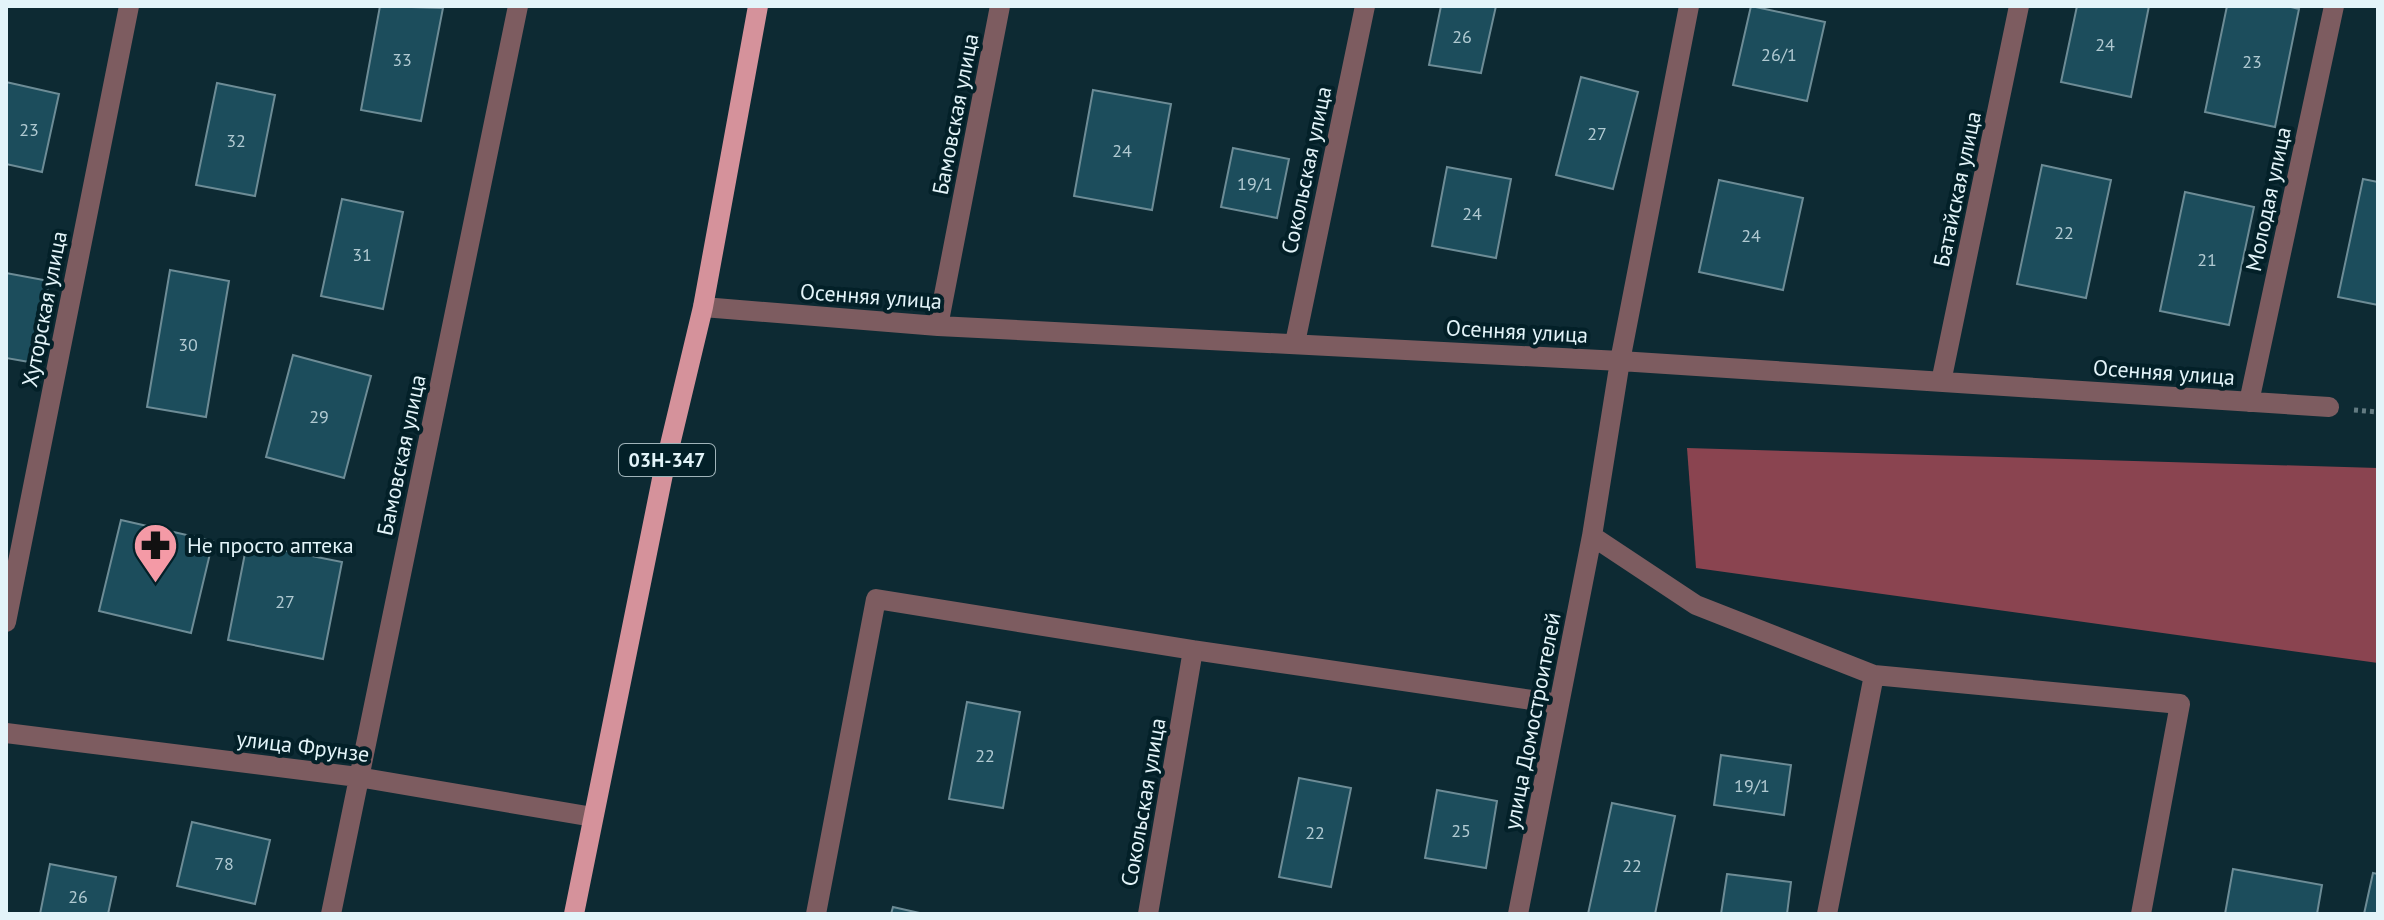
<svg xmlns="http://www.w3.org/2000/svg" width="2384" height="920" font-family="'PT Sans',sans-serif">
<style>
.forest{fill:#8a4450}
.building{fill:#1c4d5c;stroke:#6d8c96;stroke-width:2}
.lines{fill:none;stroke-linecap:round;stroke-linejoin:round}
.path{stroke:#637b82;stroke-width:5;stroke-dasharray:4 4;stroke-linecap:butt}
.minor{stroke:#7d5c60;stroke-width:20}
.major{stroke:#d5929b;stroke-width:20}
.labels{text-anchor:middle;dominant-baseline:central;stroke-width:8;stroke-linejoin:round;paint-order:stroke}
.number-label{font-size:18px;fill:#b1cad2}
.shield{fill:#032028;stroke:#a0b4ba;stroke-width:2}
.shield-label{font-size:20px;font-weight:bold;fill:#e3f4f9}
.street-label{font-size:22px;fill:#e3f4f9;stroke:#032028}
.poi-label{font-size:22px;fill:#e3f4f9;stroke:#032028;text-anchor:start}
</style>
<rect width="100%" height="100%" fill="#0d2a33"/>
<path class="forest" d="M 1687,448 L 2378,468 L 2378,663 L 1696,568 Z"/>
<path class="building" d="M 380,6 L 443,8 L 421,121 L 361,110 Z
M 1441,6 L 1496,6 L 1481,73 L 1429,65 Z
M 1751,6 L 1825,22 L 1807,101 L 1733,85 Z
M 2077,6 L 2149,6 L 2131,97 L 2061,82 Z
M 2227,6 L 2287,6 L 2299,9 L 2275,127 L 2205,112 Z
M 1581,77 L 1638,92 L 1613,189 L 1556,175 Z
M 6,82 L 59,94 L 42,172 L 6,164 Z
M 217,83 L 275,95 L 255,196 L 196,185 Z
M 1093,90 L 1171,104 L 1152,210 L 1074,196 Z
M 1233,148 L 1289,159 L 1277,218 L 1221,207 Z
M 2042,165 L 2111,180 L 2086,298 L 2017,284 Z
M 1447,167 L 1511,179 L 1496,258 L 1432,246 Z
M 2363,179 L 2378,182 L 2378,305 L 2338,297 Z
M 1719,180 L 1803,198 L 1783,290 L 1699,272 Z
M 2185,192 L 2254,207 L 2229,325 L 2160,311 Z
M 342,199 L 403,212 L 383,309 L 321,296 Z
M 170,270 L 229,281 L 206,417 L 147,407 Z
M 6,273 L 49,281 L 35,363 L 6,358 Z
M 293,355 L 371,376 L 344,478 L 266,457 Z
M 121,520 L 213,541 L 191,633 L 99,611 Z
M 247,543 L 342,562 L 323,659 L 228,640 Z
M 967,702 L 1020,712 L 1003,808 L 949,799 Z
M 1721,755 L 1791,765 L 1784,815 L 1714,805 Z
M 1299,778 L 1351,788 L 1331,887 L 1279,877 Z
M 1437,790 L 1497,801 L 1486,868 L 1425,858 Z
M 1612,803 L 1675,816 L 1655,914 L 1588,914 Z
M 192,822 L 270,840 L 255,904 L 177,886 Z
M 50,864 L 116,877 L 108,914 L 40,914 Z
M 2233,869 L 2322,885 L 2317,914 L 2225,914 Z
M 2373,873 L 2378,874 L 2378,914 L 2364,914 Z
M 1727,874 L 1791,882 L 1787,914 L 1721,914 Z
M 893,907 L 924,914 L 891,914 Z"/>
<g class="lines">
<path class="path" d="M 2354,410 L 2378,412"/>
<path class="minor" d="M 1689,6 L 1620,361 L 1592,536 L 1696,605 L 1874,675 L 2180,704 L 2141,914
M 703,307 L 938,326 L 1620,361 L 2329,407
M 938,326 L 1000,6
M 1295,343 L 1365,6
M 1941,382 L 2019,6
M 2249,402 L 2334,6
M 6,622 L 129,6
M 6,733 L 358,777 L 593,817
M 331,914 L 518,6
M 816,914 L 876,599 L 1193,650 L 1559,704
M 1148,914 L 1193,650
M 1518,914 L 1592,536
M 1827,914 L 1874,675"/>
<path class="major" d="M 574,914 L 663,474 L 703,307 L 758,6"/>
</g>
<defs>
<symbol id="pharmacy-pin" viewBox="-11 -11 22 30"><path d="M0 17L-7.5 6A9.5 9.5 0 1 1 7.5 6Z" fill="#f49aa6" stroke="#032028"/><path d="M-2-6h4v4h4v4h-4v4h-4v-4h-4v-4h4Z" fill="#111"/></symbol>
</defs>
<g fill-rule="evenodd">
<use href="#pharmacy-pin" x="130" y="520" width="51" height="69"/>
</g>
<g class="labels">
<g class="number-label">
<text x="1462" y="36">26</text>
<text x="2105" y="44">24</text>
<text x="1779" y="54">26/1</text>
<text x="402" y="59">33</text>
<text x="2252" y="61">23</text>
<text x="29" y="129">23</text>
<text x="1597" y="133">27</text>
<text x="236" y="140">32</text>
<text x="1122" y="150">24</text>
<text x="1255" y="183">19/1</text>
<text x="1472" y="213">24</text>
<text x="2064" y="232">22</text>
<text x="1751" y="235">24</text>
<text x="362" y="254">31</text>
<text x="2207" y="259">21</text>
<text x="188" y="344">30</text>
<text x="319" y="416">29</text>
<text x="285" y="601">27</text>
<text x="985" y="755">22</text>
<text x="1752" y="785">19/1</text>
<text x="1461" y="830">25</text>
<text x="1315" y="832">22</text>
<text x="224" y="863">78</text>
<text x="1632" y="865">22</text>
<text x="78" y="896">26</text>
</g>
<rect class="shield" x="619" y="444" width="96" height="32" rx="6"/>
<g class="shield-label">
<text x="667" y="460">03Н-347</text>
</g>
<g class="street-label">
<text transform="translate(955 114) rotate(-79)">Бамовская улица</text>
<text transform="translate(1306 170) rotate(-78)">Сокольская улица</text>
<text transform="translate(1957 189) rotate(-78)">Батайская улица</text>
<text transform="translate(2268 199) rotate(-78)">Молодая улица</text>
<text transform="translate(871 296) rotate(4)">Осенняя улица</text>
<text transform="translate(44 309) rotate(-79)">Хуторская улица</text>
<text transform="translate(1517 331) rotate(3)">Осенняя улица</text>
<text transform="translate(2164 372) rotate(4)">Осенняя улица</text>
<text transform="translate(401 455) rotate(-78)">Бамовская улица</text>
<text transform="translate(1532 721) rotate(-79)">улица Домостроителей</text>
<text transform="translate(303 746) rotate(7)">улица Фрунзе</text>
<text transform="translate(1143 802) rotate(-80)">Сокольская улица</text>
</g>
<g class="poi-label">
<text x="187" y="545">Не просто аптека</text>
</g>
</g>
<rect width="2384" height="920" fill="none" stroke="#e3f4f9" stroke-width="16"/>
</svg>
